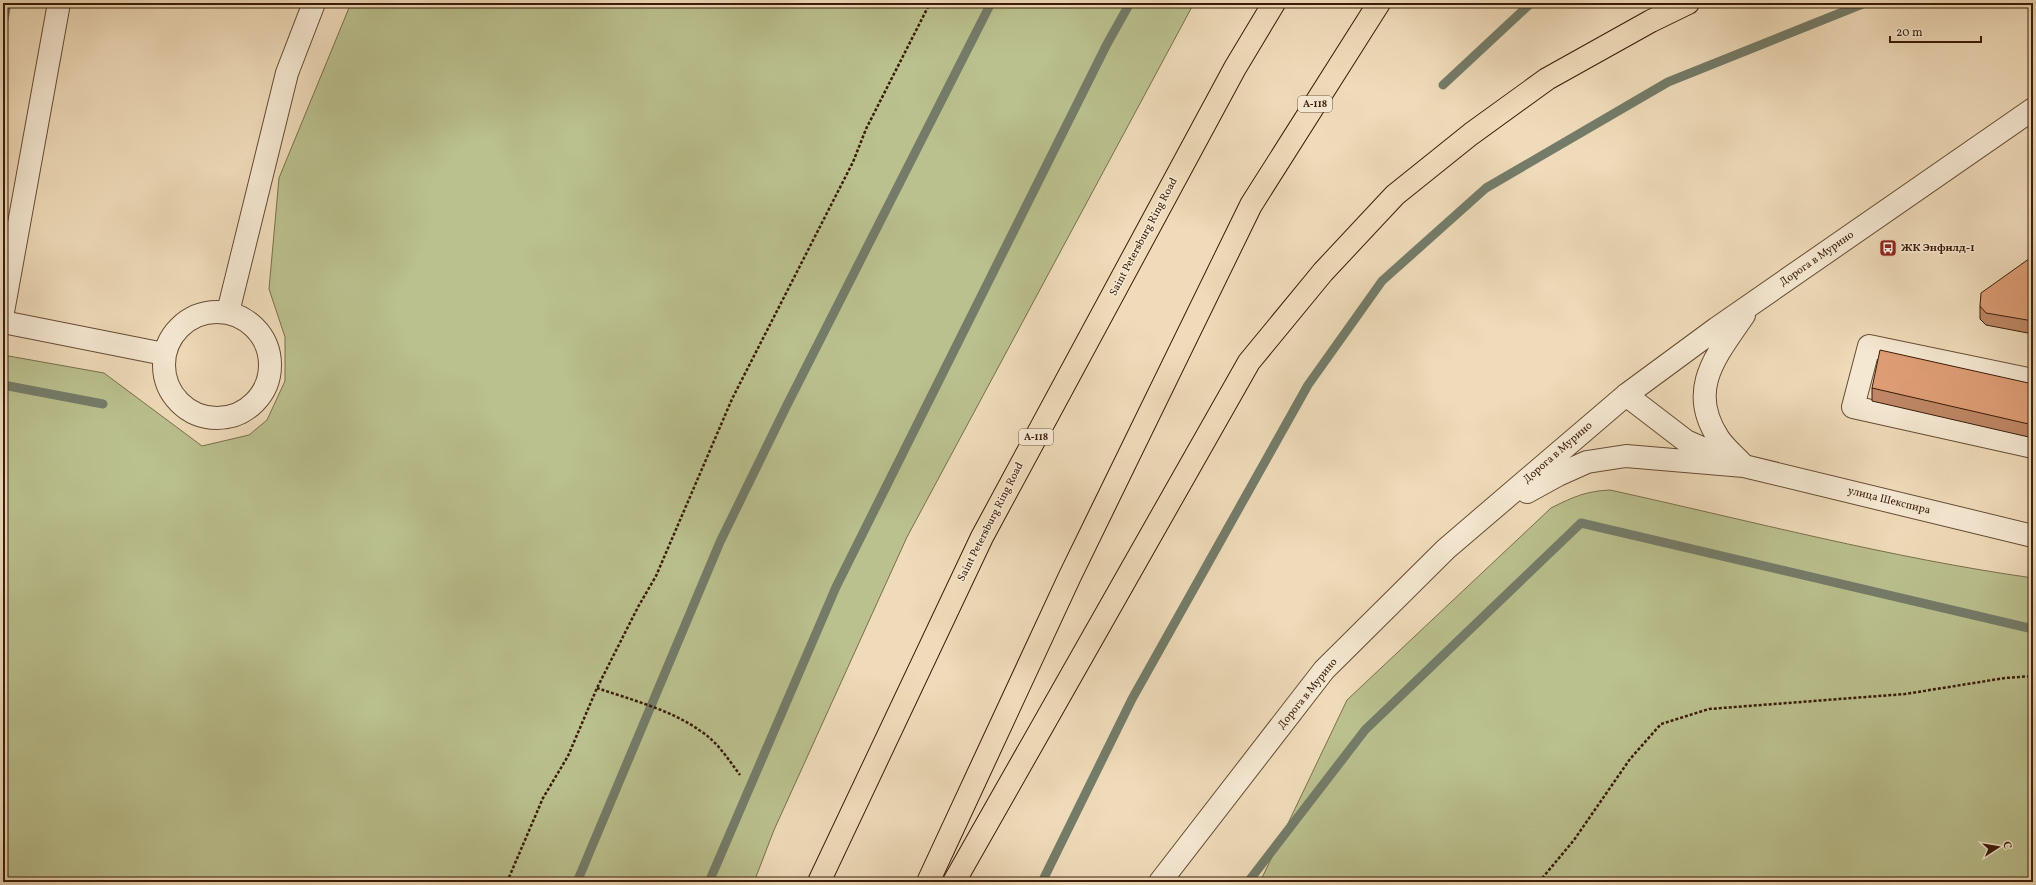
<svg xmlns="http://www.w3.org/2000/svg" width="2036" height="885" font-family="Vollkorn,serif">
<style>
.green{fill:#bac08e;stroke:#7a6e4b}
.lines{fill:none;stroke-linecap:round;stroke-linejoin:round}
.stream{stroke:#747c69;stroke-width:9}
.minor-casing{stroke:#674c34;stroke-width:24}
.major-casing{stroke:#3a1c08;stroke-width:24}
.highway-casing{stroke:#3a1c08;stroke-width:24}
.path{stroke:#3a1c08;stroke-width:2.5;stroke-dasharray:3 2;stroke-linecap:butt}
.minor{stroke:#f5e8d2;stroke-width:22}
.major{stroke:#efdbb9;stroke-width:22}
.highway{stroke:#efdbb9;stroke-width:22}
.wall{fill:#be8664;stroke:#3a1c08}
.building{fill:#dd9c74;stroke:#3a1c08}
.labels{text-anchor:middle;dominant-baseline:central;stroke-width:3;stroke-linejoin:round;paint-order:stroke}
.shield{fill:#f5e8d2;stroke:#725945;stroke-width:1}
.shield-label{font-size:10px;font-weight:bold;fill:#3a1c08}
.street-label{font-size:11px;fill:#3a1c08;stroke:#f5e8d2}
.poi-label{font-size:11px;font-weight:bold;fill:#3a1c08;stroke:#f5e8d2;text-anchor:start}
</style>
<rect width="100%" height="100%" fill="#efdbb9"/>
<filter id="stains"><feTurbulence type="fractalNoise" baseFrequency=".005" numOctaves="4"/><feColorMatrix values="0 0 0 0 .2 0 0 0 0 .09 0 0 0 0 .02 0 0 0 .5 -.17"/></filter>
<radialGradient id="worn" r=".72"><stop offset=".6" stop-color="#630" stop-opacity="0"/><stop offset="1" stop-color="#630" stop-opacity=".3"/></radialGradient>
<path class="green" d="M 351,3 L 1194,3 L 907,537 L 774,830 L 754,882 L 3,882 L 3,355 L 104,373 L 202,446 L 249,435 L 267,420 L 285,381 L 285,337 L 269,289 L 279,178 Z
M 1610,490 C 1751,521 1891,558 2033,578 L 2033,882 L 1260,882 L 1347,700 L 1551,508 C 1573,497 1586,491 1610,490 Z"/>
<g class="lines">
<path class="stream" d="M 3,24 L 7,3
M 1443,85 L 1531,3
M 3,385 L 103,404
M 577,882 L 720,542 L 786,407 L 991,3
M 709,882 L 836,587 L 1107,44 L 1130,3
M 1042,882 L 1132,699 L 1308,385 L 1382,281 L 1486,188 L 1668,82 L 1865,3
M 1248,882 L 1365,730 L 1581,523 L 2033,629"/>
<defs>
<path id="minor" d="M164 365a53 53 0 1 1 106 0a53 53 0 1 1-106 0Z
M 3,312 L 59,3
M 228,312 L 287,73 L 314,3
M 3,322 L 164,354
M 2033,380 L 1869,346 L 1853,407 L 2033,447
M 1626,395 L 1686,441 L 1729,460
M 1744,466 C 1736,457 1726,449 1719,439 C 1686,390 1716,356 1744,315
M 1527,492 L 1558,475 L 1587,462 L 1626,456 L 1744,466 L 2033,536
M 1160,882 L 1324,670 L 1446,549 L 1626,395 L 1717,328 L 2033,109"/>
<path id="major" d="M 954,882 L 1249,362 L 1323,272 L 1395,195 L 1471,134 L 1547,79 L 1651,21 L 1688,3"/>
<path id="highway" d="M 819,882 L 982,537 L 1235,68 L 1274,3
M 928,882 L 1070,576 L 1251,205 L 1379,3"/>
</defs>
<use href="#minor" class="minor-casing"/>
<use href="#major" class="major-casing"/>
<use href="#highway" class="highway-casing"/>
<path class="path" d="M 597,688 C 629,699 671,710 699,730 C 717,741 728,759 740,775
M 507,882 L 543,798 L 568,756 L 597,688 L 638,607 L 656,576 L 732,399 L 853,162 L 866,129 L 930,3
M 1539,882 L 1574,840 L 1630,759 L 1661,724 L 1709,709 L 1905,694 L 2005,678 L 2033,676"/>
<use href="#minor" class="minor"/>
<use href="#major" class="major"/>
<use href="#highway" class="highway"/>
</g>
<path class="wall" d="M 2033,256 L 2033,334 L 1986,325 L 1980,319 L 1980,306 Z
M 2033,384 L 2033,438 L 1872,401 L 1872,388 Z"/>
<path class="building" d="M 2033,256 L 2033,321 L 1986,313 L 1980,306 L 1981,293 Z
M 1880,350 L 2033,384 L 2033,425 L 1872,388 Z"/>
<defs>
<symbol id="bus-square" viewBox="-11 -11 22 22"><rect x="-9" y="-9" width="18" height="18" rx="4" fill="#8f2418" stroke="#f5e8d2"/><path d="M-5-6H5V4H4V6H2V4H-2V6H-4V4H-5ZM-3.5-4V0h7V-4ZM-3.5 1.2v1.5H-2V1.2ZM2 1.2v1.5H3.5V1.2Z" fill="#fff"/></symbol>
</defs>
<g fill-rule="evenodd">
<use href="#bus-square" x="1878" y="238" width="20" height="20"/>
</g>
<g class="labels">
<g class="shield">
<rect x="1298" y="96" width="34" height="16" rx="3"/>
<rect x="1019" y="429" width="34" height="16" rx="3"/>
</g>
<g class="shield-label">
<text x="1315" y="104">А-118</text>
<text x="1036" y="437">А-118</text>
</g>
<g class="street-label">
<text transform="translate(1144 237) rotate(-62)">Saint Petersburg Ring Road</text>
<text transform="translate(1817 259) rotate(-35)">Дорога в Мурино</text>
<text transform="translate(1558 453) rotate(-41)">Дорога в Мурино</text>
<text transform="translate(1889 501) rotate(14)">улица Шекспира</text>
<text transform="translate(991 522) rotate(-63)">Saint Petersburg Ring Road</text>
<text transform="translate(1308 694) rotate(-51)">Дорога в Мурино</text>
</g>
<g class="poi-label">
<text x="1901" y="248">ЖК Энфилд-1</text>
</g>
</g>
<rect width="2036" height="885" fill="none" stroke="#efdbb9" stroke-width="16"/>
<rect x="4" y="4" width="2028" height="877" fill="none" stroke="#3a1c08" stroke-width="2"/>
<rect x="8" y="8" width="2020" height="869" fill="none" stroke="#3a1c08"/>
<g transform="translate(1998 847) rotate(78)" stroke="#f5e8d2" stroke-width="3" paint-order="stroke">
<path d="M0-3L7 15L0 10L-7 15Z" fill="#3a1c08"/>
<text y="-6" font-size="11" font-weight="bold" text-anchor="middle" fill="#3a1c08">С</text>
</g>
<path d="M1890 36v6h91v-6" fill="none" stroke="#3a1c08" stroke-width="2"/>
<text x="1896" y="36" font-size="12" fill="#3a1c08" stroke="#f5e8d2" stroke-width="3" paint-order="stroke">20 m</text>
<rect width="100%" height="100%" filter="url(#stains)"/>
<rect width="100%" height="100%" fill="url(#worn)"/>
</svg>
